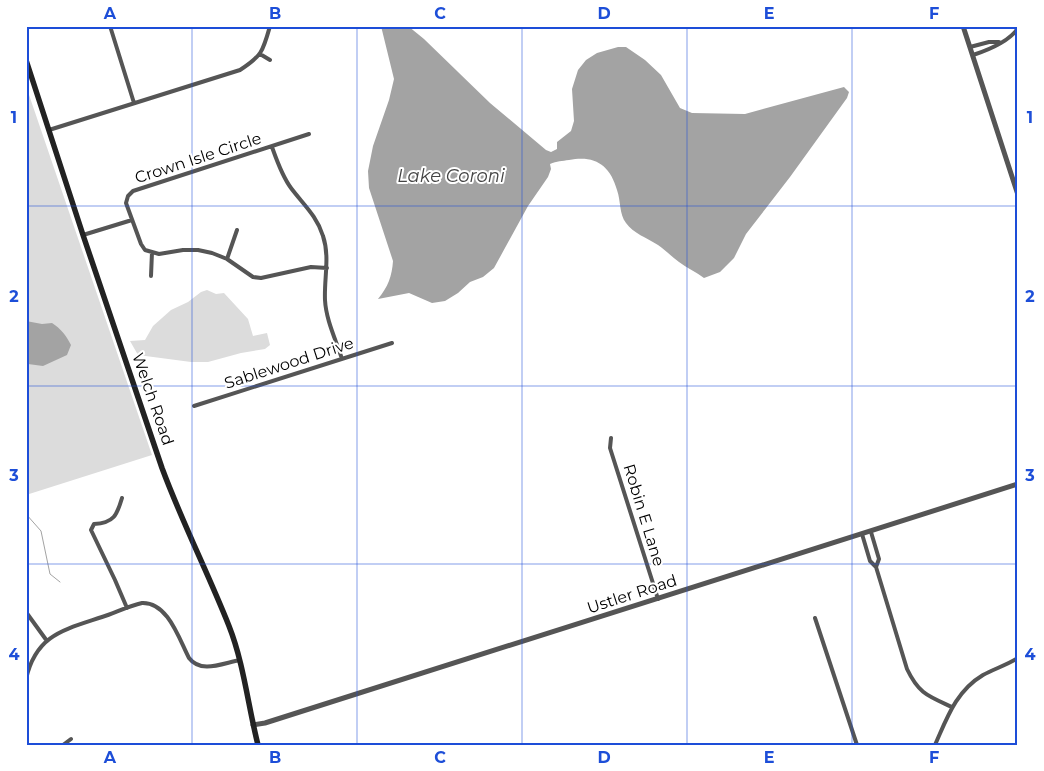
<svg xmlns="http://www.w3.org/2000/svg" width="1044" height="771" font-family="Montserrat,sans-serif">
<style>
.green{fill:#dcdcdc}
.water{fill:#a3a3a3}
.lines{fill:none;stroke-linecap:round;stroke-linejoin:round}
.stream{stroke:#a3a3a3;stroke-width:1}
.minor{stroke:#555;stroke-width:4}
.tertiary{stroke:#555;stroke-width:5}
.secondary{stroke:#222;stroke-width:5.5}
.grid{fill:none;stroke:#1d4ed8;stroke-width:1;stroke-opacity:0.55}
.labels{text-anchor:middle;dominant-baseline:central;stroke-width:4;stroke-linejoin:round;paint-order:stroke}
.street-label{font-size:16px;fill:#000;stroke:#fff}
.water-label{font-size:18px;font-style:italic;fill:#444;stroke:#fff}
.neatline{fill:none;stroke:#1d4ed8;stroke-width:2}
.grid-label{font-size:16px;text-anchor:middle;font-weight:bold;fill:#1d4ed8}
</style>
<rect width="100%" height="100%" fill="#fff"/>
<path class="green" d="M 26,86 L 152,455 L 26,495 Z
M 207,290 L 216,294 L 224,293 L 248,319 L 253,336 L 267,333 L 270,345 L 265,349 L 241,353 L 208,362 L 191,362 L 138,355 L 130,341 L 145,340 L 153,326 L 171,310 L 188,302 L 201,292 Z"/>
<path class="water" d="M 381,26 L 408,26 L 424,39 L 490,103 L 546,150 L 551,152 L 557,149 L 557,142 L 571,131 L 574,121 L 572,89 L 578,70 L 586,60 L 597,53 L 618,47 L 626,47 L 645,60 L 661,75 L 680,108 L 692,113 L 745,114 L 844,87 L 849,92 L 847,98 L 790,177 L 746,234 L 734,258 L 720,272 L 704,278 C 696,272 687,268 679,262 C 671,256 665,250 658,245 C 647,238 633,233 626,223 C 619,214 621,201 617,190 C 610,165 595,155 569,160 C 562,161 557,161 550,164 L 551,169 L 548,177 L 528,206 L 494,268 L 483,277 L 470,282 L 458,293 L 445,301 L 432,303 L 409,293 L 378,299 C 388,287 392,276 393,261 L 369,188 L 368,171 L 373,146 L 389,100 L 394,79 Z
M 26,321 L 42,324 L 52,323 C 61,329 66,335 71,345 L 67,355 L 43,366 L 28,364 L 26,361 Z"/>
<g class="lines">
<path class="stream" d="M 26,514 L 41,531 L 50,574 L 60,582"/>
<path class="minor" d="M 110,26 L 134,103
M 970,47 L 989,42 L 999,42
M 260,54 L 270,60
M 973,55 C 988,50 1009,42 1018,28
M 49,130 L 240,70 C 262,56 263,51 270,26
M 309,134 L 133,191 L 128,196 L 126,203 L 141,244 L 145,250 L 159,254 L 183,250 L 198,250 L 212,253 L 227,259 L 253,277 L 261,278 L 311,267 L 327,268
M 272,147 C 277,161 282,176 291,188 C 303,204 317,216 323,236 C 330,257 324,278 325,300 C 326,320 336,340 342,359
M 83,235 L 132,220
M 227,259 L 237,230
M 151,276 L 152,252
M 194,406 L 392,343
M 611,438 L 610,448 L 658,599
M 122,498 C 117,515 114,523 94,524 L 91,530 L 115,580 L 127,608
M 871,532 L 879,559 L 876,567
M 862,534 L 870,561 L 876,567 L 907,669 C 919,694 928,696 952,707
M 26,612 L 47,641
M 815,618 L 857,745
M 26,679 C 36,635 63,630 102,617 C 115,613 128,606 142,603 C 168,602 179,639 189,658 C 201,674 223,663 240,660
M 63,745 L 71,739
M 935,745 C 947,718 956,691 983,675 C 994,669 1007,665 1018,658"/>
<path class="tertiary" d="M 963,26 L 1018,195
M 253,725 L 265,723 L 1018,484"/>
<path class="secondary" d="M 26,60 L 83,235 L 162,468 C 182,522 208,573 229,626 C 244,664 248,706 258,745"/>
</g>
<path class="grid" d="M 192,26 L 192,745M 357,26 L 357,745M 522,26 L 522,745M 687,26 L 687,745M 852,26 L 852,745M 26,206 L 1018,206M 26,386 L 1018,386M 26,564 L 1018,564"/>
<g class="labels">
<g class="street-label">
<text transform="translate(198 158) rotate(-18)">Crown Isle Circle</text>
<text transform="translate(289 363) rotate(-18)">Sablewood Drive</text>
<text transform="translate(153 399) rotate(71)">Welch Road</text>
<text transform="translate(644 515) rotate(73)">Robin E Lane</text>
<text transform="translate(632 594) rotate(-18)">Ustler Road</text>
</g>
<g class="water-label">
<text x="451" y="176">Lake Coroni</text>
</g>
</g>
<rect width="1044" height="771" fill="none" stroke="#ffffff" stroke-width="55"/>
<rect x="28" y="28" width="988" height="716" class="neatline"/>
<g class="grid-label">
<text x="110" y="19">A</text>
<text x="275" y="19">B</text>
<text x="440" y="19">C</text>
<text x="604" y="19">D</text>
<text x="769" y="19">E</text>
<text x="934" y="19">F</text>
<text x="14" y="123">1</text>
<text x="1030" y="123">1</text>
<text x="14" y="302">2</text>
<text x="1030" y="302">2</text>
<text x="14" y="481">3</text>
<text x="1030" y="481">3</text>
<text x="14" y="660">4</text>
<text x="1030" y="660">4</text>
<text x="110" y="763">A</text>
<text x="275" y="763">B</text>
<text x="440" y="763">C</text>
<text x="604" y="763">D</text>
<text x="769" y="763">E</text>
<text x="934" y="763">F</text>
</g>
</svg>
